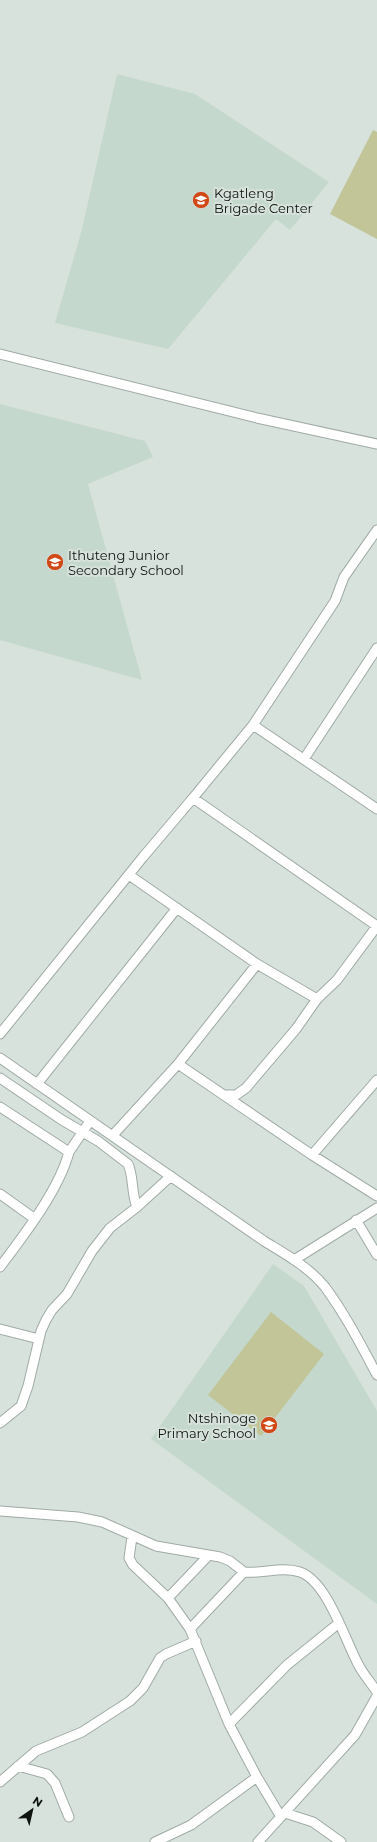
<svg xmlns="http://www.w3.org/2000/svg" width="377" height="1842" font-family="Montserrat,sans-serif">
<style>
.built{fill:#c5d8cd}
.green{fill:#c1c597}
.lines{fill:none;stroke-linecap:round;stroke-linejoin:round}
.minor-casing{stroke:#a0aba5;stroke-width:11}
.minor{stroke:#fff;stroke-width:9}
.labels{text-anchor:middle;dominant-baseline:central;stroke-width:4;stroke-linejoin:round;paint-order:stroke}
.poi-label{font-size:13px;fill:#0f1311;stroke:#d7e2dc;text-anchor:start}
</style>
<rect width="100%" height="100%" fill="#d7e2dc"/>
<path class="built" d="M 117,74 L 195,94 L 329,182 L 290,230 L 276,219 L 168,349 L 55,323 L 82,229 Z
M 0,404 L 145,441 L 153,457 L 88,484 L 142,680 L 0,640 Z
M 273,1264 L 304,1286 L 377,1411 L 377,1604 L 151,1439 Z"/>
<path class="green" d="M 373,130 L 377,132 L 377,239 L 330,214 Z
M 271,1312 L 324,1354 L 261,1436 L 208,1395 Z"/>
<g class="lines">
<defs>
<path id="minor" d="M 0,354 L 257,418 L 377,444
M 253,725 L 377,809
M 304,759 L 377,648
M 193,798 L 253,725 L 335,601 L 344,577 L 377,530
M 129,875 L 257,964 L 317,999 L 337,980 L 377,926
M 0,1034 L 143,857 L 193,798 L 377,926
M 0,1058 L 264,1241 C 285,1254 309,1267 325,1287 C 345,1314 361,1345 377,1375
M 178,1064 L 257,964
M 0,1078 L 62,1120 L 98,1141 L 128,1164 C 134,1177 131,1193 137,1207
M 37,1084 L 177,908
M 224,1095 L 236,1095 L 246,1088 L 296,1029 L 317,999
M 0,1107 L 69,1152 L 90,1121
M 113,1135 L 178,1064 L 312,1155 L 377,1196
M 312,1155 L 377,1080
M 0,1194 L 35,1219
M 356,1220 L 377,1255
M 294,1260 L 377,1208
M 0,1267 C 24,1235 59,1190 69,1152
M 0,1329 L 39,1339
M 0,1423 L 21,1406 L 28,1386 L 41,1331 L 46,1320 L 52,1310 L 67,1294 L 92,1251 L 110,1228 L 137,1207 L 171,1176
M 0,1511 L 78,1517 L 102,1522 L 156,1546 L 220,1557 L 230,1561 L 244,1572
M 132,1537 L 129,1558 L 133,1565 L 168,1598 L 190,1629 L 229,1724 L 257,1777
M 168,1598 L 209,1555
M 190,1629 L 244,1572 C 263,1574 281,1566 300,1572 C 327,1581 345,1640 358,1664 C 363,1674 371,1683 377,1692
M 229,1724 L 287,1665 L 339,1623
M 18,1766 L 47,1774 L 55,1783 L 69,1817
M 0,1782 L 36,1751 L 82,1732 L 130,1701 L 143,1688 L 160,1658 L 166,1654 L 196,1641
M 285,1813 L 313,1822 L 341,1842
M 155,1842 L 191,1825 L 257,1777 L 281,1817
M 258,1842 L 355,1735 L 377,1696"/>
</defs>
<use href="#minor" class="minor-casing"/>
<use href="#minor" class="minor"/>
</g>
<defs>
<symbol id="school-disc" viewBox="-11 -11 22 22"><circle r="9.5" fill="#cf4815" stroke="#d7e2dc"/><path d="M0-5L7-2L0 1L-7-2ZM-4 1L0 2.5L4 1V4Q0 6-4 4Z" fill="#fff"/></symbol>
</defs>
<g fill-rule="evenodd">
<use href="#school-disc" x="191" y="190" width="20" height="20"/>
<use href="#school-disc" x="45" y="552" width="20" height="20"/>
<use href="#school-disc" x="259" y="1415" width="20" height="20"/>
</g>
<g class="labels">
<g class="poi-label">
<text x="214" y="193">Kgatleng<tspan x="214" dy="15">Brigade Center</tspan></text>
<text x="68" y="555">Ithuteng Junior<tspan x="68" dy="15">Secondary School</tspan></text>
<text x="256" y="1418" text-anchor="end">Ntshinoge<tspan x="256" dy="15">Primary School</tspan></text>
</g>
</g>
<g transform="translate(32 1810) rotate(34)" stroke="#d7e2dc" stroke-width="3" paint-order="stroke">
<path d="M0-3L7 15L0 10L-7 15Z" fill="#0f1311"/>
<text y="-6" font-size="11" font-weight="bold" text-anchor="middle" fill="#0f1311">N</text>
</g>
</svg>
